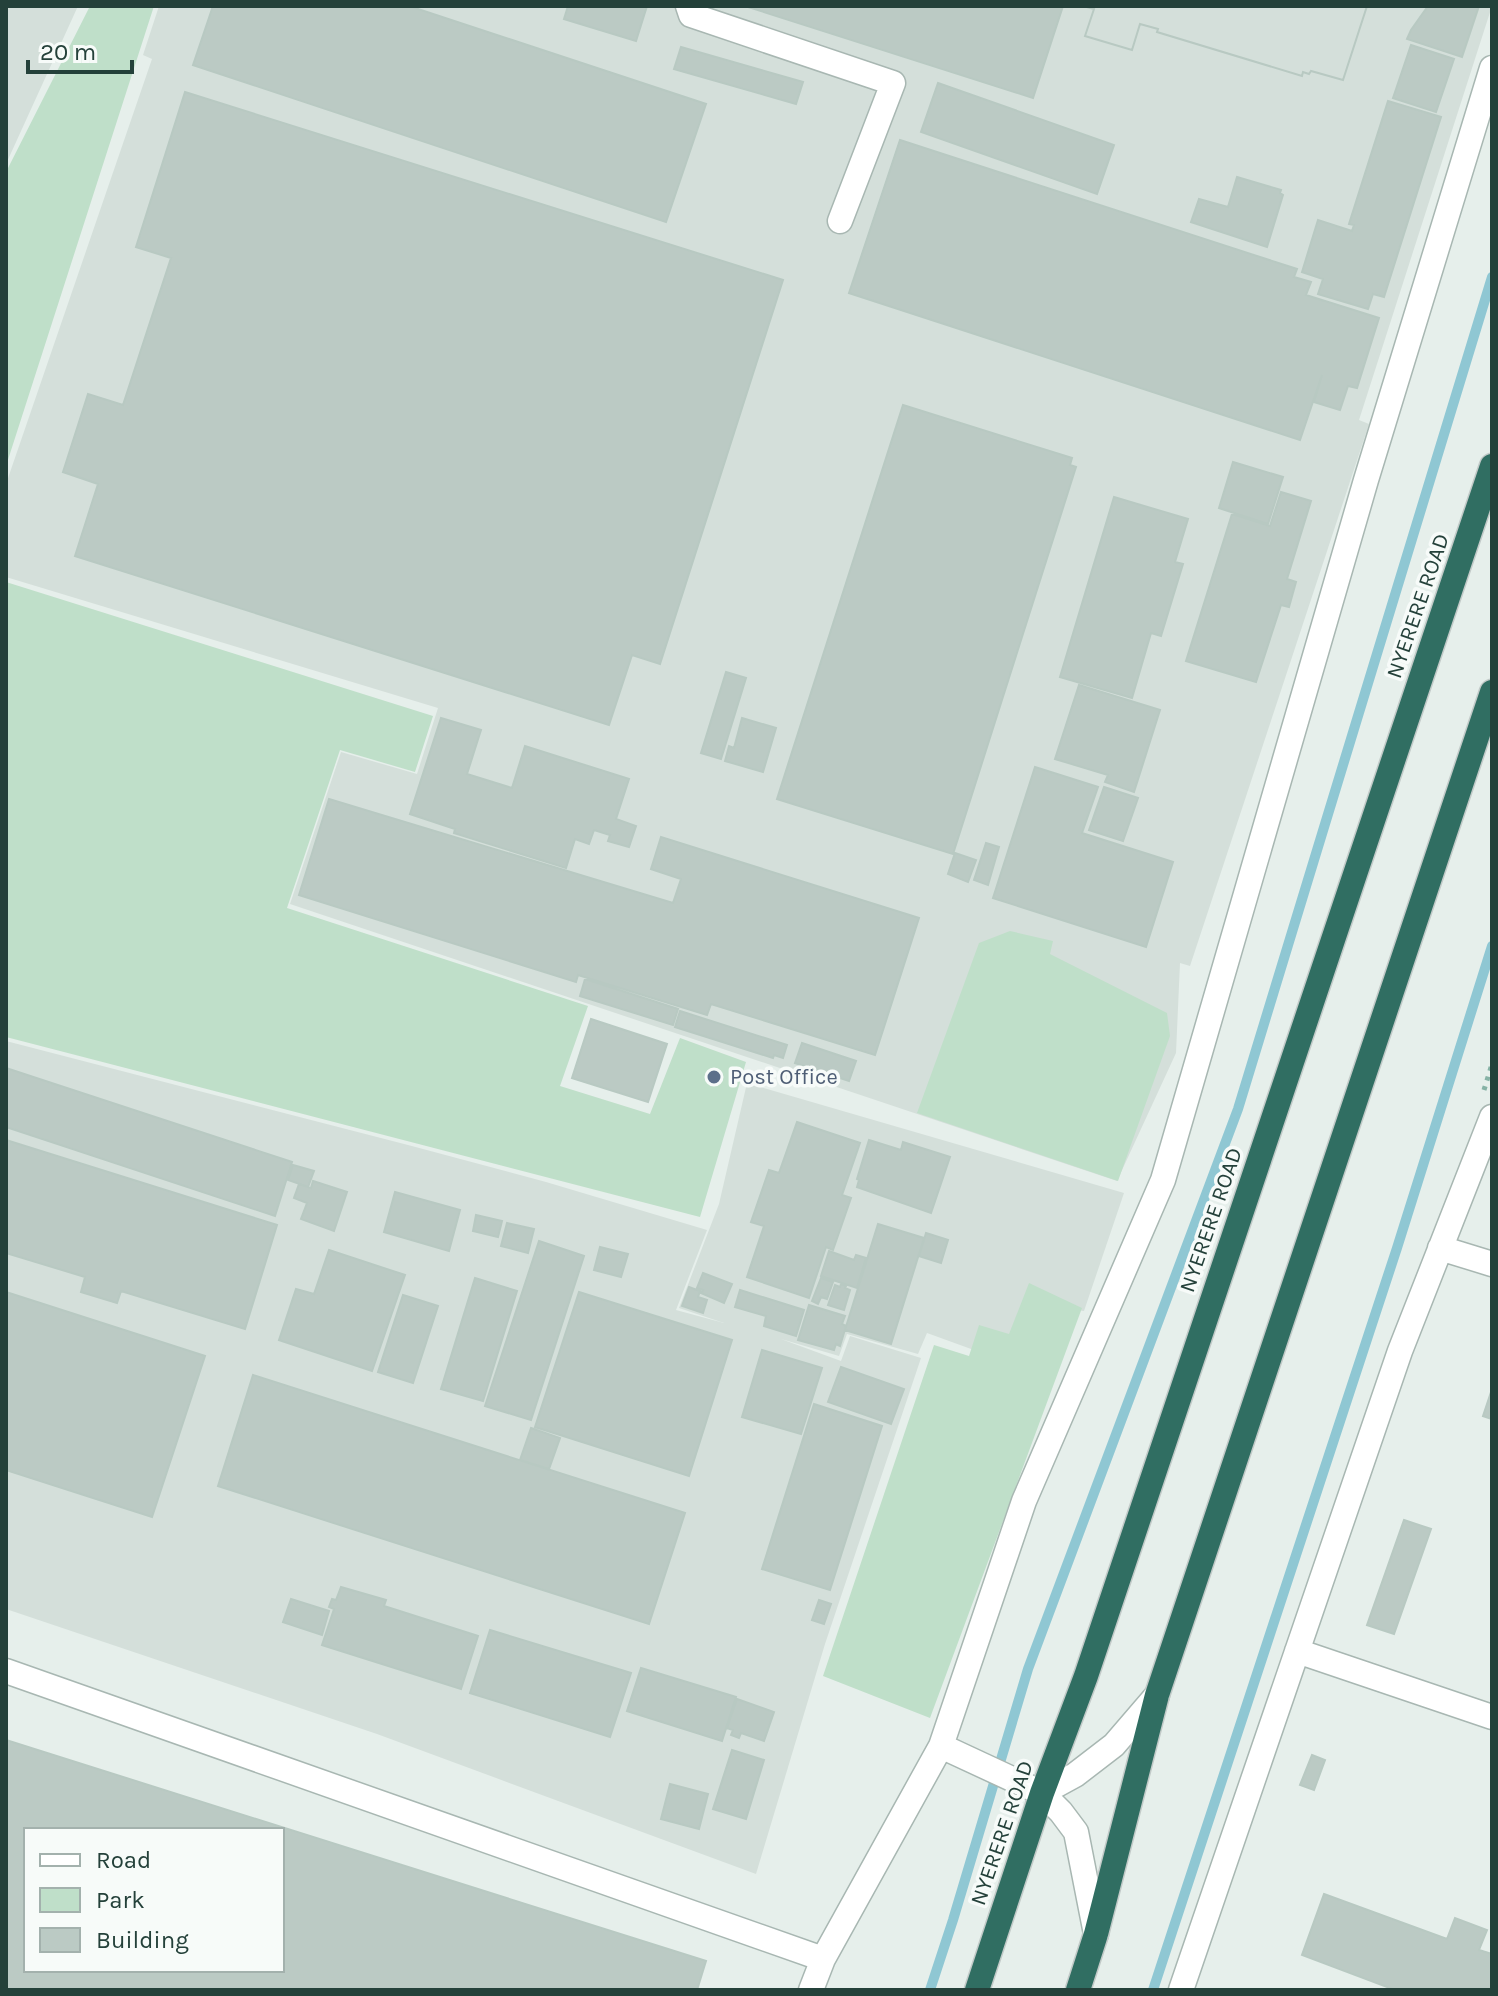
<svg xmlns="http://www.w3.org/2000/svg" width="1498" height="1996" font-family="Karla,sans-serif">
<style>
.built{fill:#d4dfda}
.green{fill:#bfdfc9}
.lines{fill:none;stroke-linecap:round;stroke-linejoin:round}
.stream{stroke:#8fc7d3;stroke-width:10}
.building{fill:#bbcac4;stroke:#b8c9c2;stroke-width:2;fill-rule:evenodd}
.minor-casing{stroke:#a8b7b2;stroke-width:27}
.highway-casing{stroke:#c2cac8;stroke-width:27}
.path{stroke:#86b2a5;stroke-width:5;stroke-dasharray:4 6;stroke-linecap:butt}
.minor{stroke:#fff;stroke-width:24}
.highway{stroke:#306e62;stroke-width:24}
.service-dot{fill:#5c6f8a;stroke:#f7fbf9;stroke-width:3}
.labels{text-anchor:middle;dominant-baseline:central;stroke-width:7;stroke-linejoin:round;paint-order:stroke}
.street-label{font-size:22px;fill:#24413a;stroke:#f7fbf9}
.service-label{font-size:22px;fill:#4e5e75;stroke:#f7fbf9;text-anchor:start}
</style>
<rect width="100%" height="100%" fill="#e6efeb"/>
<path class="built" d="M 6,6 L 78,6 L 6,164 Z
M 159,6 L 1492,6 L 1359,420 L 1369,424 L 1190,966 L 1180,963 L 1176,1053 L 1117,1181 L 290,904 L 341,752 L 417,774 L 438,708 L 6,577 L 6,484 L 152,59 L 143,55 Z
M 6,1041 L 408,1145 L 546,1182 L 707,1230 L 676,1310 L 724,1323 L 679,1308 L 719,1204 L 747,1083 L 1124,1193 L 1084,1311 L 1044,1306 L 1021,1367 L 927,1333 L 918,1354 L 847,1334 L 839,1356 L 781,1339 L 841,1361 L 850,1336 L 921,1358 L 825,1644 L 756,1874 L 377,1734 L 6,1609 Z"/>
<path class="green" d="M 90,6 L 154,6 L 6,466 L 6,172 Z
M 6,582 L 433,716 L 415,772 L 340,750 L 287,908 L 588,1006 L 560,1086 L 650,1114 L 680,1038 L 746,1062 L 700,1217 L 6,1037 Z
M 1010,931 L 1053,941 L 1050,954 L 1167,1013 L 1170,1036 L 1118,1181 L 917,1113 L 979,943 Z
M 1029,1283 L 1082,1308 L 930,1718 L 823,1676 L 934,1345 L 969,1356 L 979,1325 L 1009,1334 Z"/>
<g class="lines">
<path class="stream" d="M 930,1990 L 953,1920 L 1028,1669 L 1238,1109 L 1492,277
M 1153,1990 L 1397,1248 L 1492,946"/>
</g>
<path class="building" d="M 213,6 L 409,6 L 706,104 L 666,222 L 193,65 Z
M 568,6 L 647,6 L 636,41 L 564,19 Z
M 745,6 L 1063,6 L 1033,98 Z
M 1083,6 L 1367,6 L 1343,80 L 1311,71 L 1309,74 L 1303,72 L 1302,76 L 1157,32 L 1158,29 L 1140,24 L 1132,50 L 1085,36 L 1094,9 Z
M 1083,6 L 1367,6 L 1343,80 L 1311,71 L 1309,74 L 1303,72 L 1302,76 L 1157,32 L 1158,29 L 1140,24 L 1132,50 L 1085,36 L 1094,9 Z
M 1428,6 L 1479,6 L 1462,57 L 1407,39 L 1411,30 Z
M 1411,45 L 1454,59 L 1436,112 L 1393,98 Z
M 681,47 L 803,82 L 796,104 L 674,69 Z
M 938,83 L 1114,145 L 1097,194 L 921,132 Z
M 185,92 L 783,280 L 660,664 L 632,655 L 609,725 L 75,556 L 98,484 L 63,472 L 88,394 L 123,405 L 171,258 L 136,247 Z
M 1388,101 L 1441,117 L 1384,297 L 1373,294 L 1368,309 L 1318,294 L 1323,279 L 1302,272 L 1318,220 L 1352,231 L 1354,225 L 1349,224 Z
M 900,140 L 1297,269 L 1294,277 L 1311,282 L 1306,295 L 1379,318 L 1357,388 L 1348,386 L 1340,410 L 1314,402 L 1322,375 L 1300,440 L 849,293 Z
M 1237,177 L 1281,190 L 1280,193 L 1283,195 L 1267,247 L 1191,222 L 1199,199 L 1228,207 Z
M 903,405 L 1072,458 L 1070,465 L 1076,467 L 953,854 L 777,799 Z
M 1233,462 L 1283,477 L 1268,524 L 1219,508 Z
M 1281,492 L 1311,501 L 1287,579 L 1296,582 L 1289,607 L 1281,605 L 1256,682 L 1186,661 L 1232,514 L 1270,526 Z
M 1114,497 L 1188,519 L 1175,562 L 1183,564 L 1161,636 L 1151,633 L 1132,698 L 1060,677 Z
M 726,672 L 746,678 L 721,759 L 701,753 Z
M 1079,685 L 1160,710 L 1134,792 L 1105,782 L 1108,775 L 1055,759 Z
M 441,718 L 481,730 L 467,774 L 512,788 L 525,746 L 629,779 L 616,819 L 636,826 L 629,847 L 608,841 L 610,835 L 594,830 L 589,844 L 575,839 L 566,868 L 454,833 L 455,829 L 410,814 Z
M 742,718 L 776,728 L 763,772 L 725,761 L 729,746 L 734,748 Z
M 1035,767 L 1098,787 L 1082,833 L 1173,862 L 1146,947 L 993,898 Z
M 1104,787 L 1138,798 L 1123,841 L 1089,830 Z
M 329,799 L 673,903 L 681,879 L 651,869 L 661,837 L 919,918 L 875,1055 L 711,1004 L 707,1015 L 578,975 L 576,982 L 299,895 Z
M 986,843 L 999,847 L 988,885 L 974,880 Z
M 955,853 L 976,860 L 968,882 L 948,874 Z
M 585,979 L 678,1009 L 673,1025 L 580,996 Z
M 680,1011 L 787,1045 L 783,1058 L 774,1055 L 773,1058 L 675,1027 Z
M 591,1019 L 667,1044 L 648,1102 L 572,1078 Z
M 802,1043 L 856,1061 L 849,1081 L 795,1063 Z
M 6,1068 L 292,1162 L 275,1216 L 6,1127 Z
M 797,1122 L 860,1143 L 842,1195 L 851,1198 L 833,1250 L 826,1247 L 809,1298 L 747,1277 L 764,1226 L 751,1222 L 769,1170 L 779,1173 Z
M 6,1140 L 277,1225 L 245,1329 L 121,1291 L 117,1303 L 81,1292 L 85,1277 L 6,1253 Z
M 869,1140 L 901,1150 L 903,1142 L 950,1157 L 931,1213 L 857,1187 L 859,1180 L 857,1179 Z
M 293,1165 L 314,1171 L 308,1187 L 288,1180 Z
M 313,1181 L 347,1192 L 334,1231 L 301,1219 L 307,1203 L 294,1198 L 299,1184 L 311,1188 Z
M 395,1192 L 460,1210 L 449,1251 L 384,1232 Z
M 476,1215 L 502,1221 L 498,1237 L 473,1231 Z
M 507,1223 L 534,1229 L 528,1253 L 501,1246 Z
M 878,1224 L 924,1238 L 891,1344 L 845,1330 Z
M 926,1233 L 948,1240 L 941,1263 L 919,1256 Z
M 539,1241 L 584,1256 L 531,1420 L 485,1406 Z
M 600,1247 L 628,1254 L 621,1277 L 594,1270 Z
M 329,1250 L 405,1275 L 372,1371 L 279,1340 L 296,1289 L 314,1294 Z
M 829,1251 L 854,1260 L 856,1255 L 866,1258 L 857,1288 L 821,1276 Z
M 703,1273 L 732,1284 L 724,1303 L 701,1293 L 703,1290 L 697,1288 Z
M 475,1278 L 517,1291 L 483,1401 L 441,1389 Z
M 821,1278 L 833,1282 L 827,1299 L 821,1297 L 818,1304 L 812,1301 Z
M 841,1284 L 846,1286 L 845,1288 L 850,1290 L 844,1310 L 828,1305 L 835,1285 L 840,1287 Z
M 689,1287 L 700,1291 L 698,1297 L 707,1300 L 703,1313 L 682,1306 Z
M 740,1290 L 804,1310 L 796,1336 L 764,1326 L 766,1316 L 735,1307 Z
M 6,1292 L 205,1356 L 152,1517 L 6,1470 Z
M 579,1292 L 732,1340 L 689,1476 L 535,1427 Z
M 403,1295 L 438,1306 L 413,1383 L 378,1372 Z
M 809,1305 L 845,1316 L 842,1324 L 846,1326 L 840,1346 L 836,1344 L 834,1350 L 798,1340 Z
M 762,1350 L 822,1368 L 801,1434 L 742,1417 Z
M 841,1367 L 904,1389 L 891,1424 L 828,1402 Z
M 253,1375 L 685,1513 L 649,1624 L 218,1486 Z
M 1492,1389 L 1492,1419 L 1483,1416 Z
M 814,1404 L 882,1426 L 830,1590 L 762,1569 Z
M 531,1428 L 560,1438 L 549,1469 L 520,1460 Z
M 1404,1520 L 1431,1529 L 1394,1634 L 1367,1625 Z
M 341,1587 L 386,1600 L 384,1606 L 478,1636 L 461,1689 L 322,1645 L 334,1609 L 329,1607 L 332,1599 L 336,1600 Z
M 291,1599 L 329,1611 L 322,1635 L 283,1622 Z
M 819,1600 L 831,1604 L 824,1624 L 812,1620 Z
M 490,1630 L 631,1673 L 610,1737 L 470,1693 Z
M 641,1668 L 736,1697 L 722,1741 L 627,1711 Z
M 737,1699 L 774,1712 L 764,1741 L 741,1733 L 739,1738 L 731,1735 L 733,1730 L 727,1728 Z
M 6,1740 L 706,1961 L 697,1990 L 6,1990 ZM 26,1830 L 282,1830 L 282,1970 L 26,1970 Z
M 732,1750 L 764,1760 L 746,1819 L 713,1809 Z
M 1312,1755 L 1325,1760 L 1314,1790 L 1300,1785 Z
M 670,1784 L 708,1794 L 699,1829 L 661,1819 Z
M 1324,1894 L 1447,1939 L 1455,1918 L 1487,1930 L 1479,1950 L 1492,1954 L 1492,1990 L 1395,1990 L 1302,1955 Z"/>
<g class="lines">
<defs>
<path id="minor" d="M 688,6 L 691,15 L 893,83 L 840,221
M 1440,1248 L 1492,1264
M 1297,1651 L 1492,1717
M 6,1671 L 823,1959
M 941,1746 L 1042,1793 L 1061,1812 L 1076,1832 L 1096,1934
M 1042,1793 L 1075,1775 L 1114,1745 L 1157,1695
M 811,1990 L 823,1959 L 941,1746 L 1024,1501 L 1163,1180 L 1366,480 L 1492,68
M 1181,1990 L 1400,1351 L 1492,1117"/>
<path id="highway" d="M 977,1990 L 1042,1793 L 1086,1676 L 1492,466
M 1078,1990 L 1096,1934 L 1157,1695 L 1492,692"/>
</defs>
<use href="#minor" class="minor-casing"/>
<use href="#highway" class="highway-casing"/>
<path class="path" d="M 1484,1090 L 1492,1064"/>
<use href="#minor" class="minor"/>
<use href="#highway" class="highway"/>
</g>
<circle class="service-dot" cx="714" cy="1077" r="8"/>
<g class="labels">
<g class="street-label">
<text transform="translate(1418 606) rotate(-71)">NYERERE ROAD</text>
<text transform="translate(1211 1220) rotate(-71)">NYERERE ROAD</text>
<text transform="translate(1002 1833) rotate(-71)">NYERERE ROAD</text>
</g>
<g class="service-label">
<text x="730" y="1077">Post Office</text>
</g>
</g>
<rect width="1498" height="1996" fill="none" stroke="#24413a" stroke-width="16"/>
<rect x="24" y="1828" width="260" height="144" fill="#f7fbf9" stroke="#a3b1ad" stroke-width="2"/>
<rect x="40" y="1854" width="40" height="12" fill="#ffffff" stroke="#a3b1ad" stroke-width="2"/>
<text x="96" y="1868" font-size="24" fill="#24413a">Road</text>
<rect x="40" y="1888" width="40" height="24" fill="#bfdfc9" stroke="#a3b1ad" stroke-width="2"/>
<text x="96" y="1908" font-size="24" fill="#24413a">Park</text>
<rect x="40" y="1928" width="40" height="24" fill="#bbcac4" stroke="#a3b1ad" stroke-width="2"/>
<text x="96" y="1948" font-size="24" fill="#24413a">Building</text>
<path d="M28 60v12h104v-12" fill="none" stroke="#24413a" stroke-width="4"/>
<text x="40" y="60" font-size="24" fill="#24413a" stroke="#f7fbf9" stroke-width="6" paint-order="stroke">20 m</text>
</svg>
